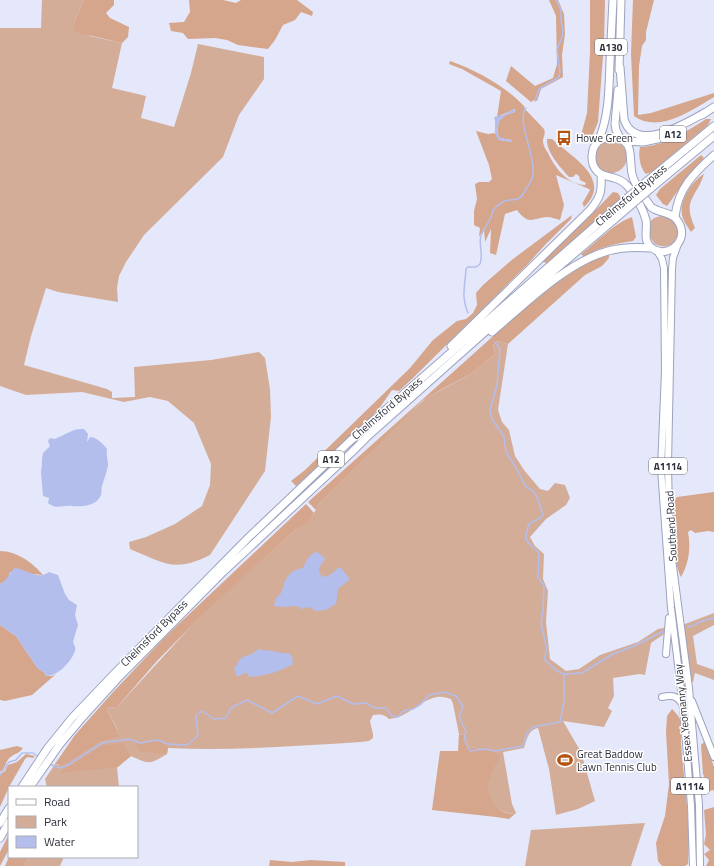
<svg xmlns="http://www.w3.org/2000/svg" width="714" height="866" font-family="'Titillium Web',sans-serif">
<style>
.green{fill:#d4ad99}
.forest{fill:#d5a58c}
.water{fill:#b4beec}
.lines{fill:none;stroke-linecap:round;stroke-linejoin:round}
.stream{stroke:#b4beec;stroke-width:1.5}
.primary-casing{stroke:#9ca3bf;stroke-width:8}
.highway-casing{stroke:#9ca3bf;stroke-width:9}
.primary{stroke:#fff;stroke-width:6}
.highway{stroke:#fff;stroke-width:7}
.highway-bridge-casing{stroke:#9ca3bf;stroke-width:9;stroke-linecap:butt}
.highway-bridge{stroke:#fff;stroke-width:7}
.labels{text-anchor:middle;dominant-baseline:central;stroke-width:3;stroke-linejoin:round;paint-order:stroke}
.shield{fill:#fff;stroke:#6d6e76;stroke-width:1}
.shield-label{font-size:10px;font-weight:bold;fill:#2e303c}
.poi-label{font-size:11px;fill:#2e303c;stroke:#fff;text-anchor:start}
.street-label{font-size:11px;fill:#2e303c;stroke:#fff}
</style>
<rect width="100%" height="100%" fill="#e4e8fa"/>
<path class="green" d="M 42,0 L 84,0 L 74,23 L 90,36 L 122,43 L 112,88 L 146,96 L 141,118 L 174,127 L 191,73 L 198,44 L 264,57 L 264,79 L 239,115 L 223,157 L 144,235 L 126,262 L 119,276 L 117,288 L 118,302 L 58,292 L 46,288 L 31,336 L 24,365 L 107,389 L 112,392 L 112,398 L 135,397 L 134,367 L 211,360 L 259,352 L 265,358 L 270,389 L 271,417 L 265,471 L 210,555 C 174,573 164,563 130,549 L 129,542 L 146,537 L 175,524 L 202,506 L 210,485 L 211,464 L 194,423 L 168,401 L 150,397 L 124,402 L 82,392 L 26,395 L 0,386 L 0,28 L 41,28 Z
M595 157a16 16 0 1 1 32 0a16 16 0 1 1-32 0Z
M 662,216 C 688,218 679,256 655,244 L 649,236 C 649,224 648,218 662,216 Z
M 497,341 L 508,344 L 498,410 L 502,422 L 509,430 L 515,456 L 524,470 L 540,489 L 548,491 L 555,483 L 565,485 L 570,498 L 566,505 L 546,519 L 530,537 L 535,546 L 544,554 L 543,579 L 548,591 L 546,622 L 550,659 L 566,671 L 579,669 L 600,655 L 638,642 L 658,629 L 685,624 L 714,613 L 714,625 L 693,636 L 697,664 L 714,670 L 714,680 L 695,673 L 693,682 L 690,682 L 684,631 L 667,632 L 651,643 L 645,675 L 640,674 L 613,678 L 614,696 L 608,708 L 612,711 L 604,727 L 563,721 L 581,752 L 595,801 L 578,809 L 556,815 L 549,769 L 538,728 C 528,730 527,739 524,748 L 503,752 L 512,804 L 516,813 C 504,815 492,807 489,795 C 486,783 491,764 493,751 L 469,747 L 464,735 L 459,734 L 453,704 L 451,699 C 447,698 442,696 438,697 C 420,699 408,718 389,719 C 384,714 380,714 373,715 L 370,721 L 373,734 L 373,738 L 369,741 L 361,742 C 297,746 232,751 168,748 L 167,754 C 149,765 149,764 131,756 L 117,767 L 119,787 L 47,787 L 45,779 L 55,764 L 58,765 L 100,742 L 118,737 L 116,732 L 118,730 L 106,708 L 117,707 L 205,611 L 296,529 C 306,523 314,516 318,505 L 402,420 L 426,398 L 471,374 L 495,354 L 493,345 Z
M 645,823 L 631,866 L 525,866 L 531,830 Z
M 29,857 L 64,857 L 60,866 L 24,866 Z"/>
<path class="forest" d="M 84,0 L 114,0 L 114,5 L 106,13 L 110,18 L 129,27 L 128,37 L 122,43 L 75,32 L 74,23 Z
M 189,0 L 223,0 L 236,3 L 241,0 L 297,0 L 313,12 L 312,16 L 301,12 L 295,20 L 283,25 L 275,40 L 268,49 L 238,45 L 227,40 L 215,38 L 188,39 L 183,33 L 171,31 L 169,23 L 184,22 L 190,12 Z
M 549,0 L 558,0 L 564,14 L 565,34 L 562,55 L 563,77 L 541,89 L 537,101 L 534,100 L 531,102 L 506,81 L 511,66 L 535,86 L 553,78 L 557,64 L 556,16 Z
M 590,0 L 605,0 L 604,42 L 598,122 L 592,137 L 585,141 L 580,139 L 587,113 L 590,52 Z
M 633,0 L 654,0 L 646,32 L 646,40 L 642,46 L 639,66 L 638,115 L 651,113 L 714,93 L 714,97 C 692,110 659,134 634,116 L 631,54 Z
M 450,61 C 478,71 505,86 525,107 L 524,108 L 544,129 C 546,135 543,136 543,141 C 543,145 546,150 548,153 C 555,168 567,184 585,185 L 586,183 L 580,180 L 579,176 L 576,174 L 573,177 L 569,177 C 561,168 546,152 547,139 L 552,139 C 570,156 614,179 584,207 L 583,206 L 584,205 L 582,204 L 590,190 L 589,189 L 556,175 L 564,205 L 560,220 C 556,219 551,217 547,217 C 532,218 529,226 517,210 L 505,214 L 496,255 L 490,253 L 491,229 L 485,242 L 484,229 L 479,237 L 480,228 L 474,225 L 474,211 L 477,199 L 475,184 L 479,182 L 489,182 L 492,179 L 489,165 L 476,131 L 488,134 L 495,133 L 499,140 L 512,142 L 512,140 L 500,138 C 496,133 498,127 499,121 L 506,115 L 515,112 L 515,109 L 497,117 L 501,91 L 462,69 L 449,64 Z
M 706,119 L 711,119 L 708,125 L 652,172 L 646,174 C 640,168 638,155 640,147 C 664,146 686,132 706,119 Z
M 701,155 L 704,158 C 689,173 679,190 667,206 L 663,204 L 656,195 L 660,189 Z
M 704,174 C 696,199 682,199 695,228 L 691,232 C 688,227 683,221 682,215 C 679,201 692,181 704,174 Z
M 613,192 L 618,193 L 621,198 L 547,263 L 543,262 L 543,260 L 590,216 Z
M 572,215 L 571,219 L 544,246 L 527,265 L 412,379 L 399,391 L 392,390 L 378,410 L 348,440 L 296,486 L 291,481 L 305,470 L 410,368 L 433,340 L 457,321 L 466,319 L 473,313 L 477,305 L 476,293 L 483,285 L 513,259 Z
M 632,217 L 636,237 L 633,241 C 614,244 599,247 584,257 L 581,254 C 597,242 613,224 632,217 Z
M 609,253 L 609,258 L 602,266 L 585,275 L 508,344 L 497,341 L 493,345 L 495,354 L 471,374 L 444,388 L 423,400 L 318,505 L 316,510 L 308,502 L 520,312 L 549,288 L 580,266 Z
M 714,492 L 714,532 L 708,531 L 695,533 L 691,530 L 688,532 C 691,548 689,563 681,577 C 672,559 673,524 671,504 L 677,497 Z
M 306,504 L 314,513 L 307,523 L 296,529 L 205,612 L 157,661 L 117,707 L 106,708 L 118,731 L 116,732 L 119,737 L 100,742 L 63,765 L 55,764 L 75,735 L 114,691 L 167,635 Z
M 0,551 C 17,551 33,563 43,575 L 10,572 L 8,579 L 0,584 Z
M 0,625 L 16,636 L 36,666 L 40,670 L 44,672 L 46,676 L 52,676 L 56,674 L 32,695 L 5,701 L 0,700 Z
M 672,709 C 675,712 678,715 680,719 C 683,725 681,736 681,743 C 684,783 691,824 688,864 L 685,866 L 662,866 L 658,861 L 656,843 L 665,816 L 669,784 L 666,732 L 667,716 Z
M 459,734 L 464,735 L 469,747 L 493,751 L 500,757 C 497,763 492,770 490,777 C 484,794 496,817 516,813 L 509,819 L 496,817 L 432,810 L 440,751 L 458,751 Z
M 160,741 L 168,746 L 167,754 L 140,751 L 134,742 L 140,744 Z
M 705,741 L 714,767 L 714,790 L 705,792 L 706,780 L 703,774 L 701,745 Z
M 122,743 L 131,756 L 118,767 L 59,773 L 101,746 Z
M 17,746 L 23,748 C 17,755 18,752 12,756 C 6,759 6,768 0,772 L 0,750 Z
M 26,754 L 35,756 L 33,758 L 28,757 L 25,759 L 9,787 L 0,807 L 0,775 L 5,771 L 8,765 L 17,762 Z
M 714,807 L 714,866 L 706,866 L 709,860 L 704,854 L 710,850 L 704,844 L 706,835 L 704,810 Z
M 9,834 L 9,849 L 0,866 L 0,852 Z
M 9,857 L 29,857 L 24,866 L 5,866 Z
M 270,860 L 292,862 L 311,860 L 345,862 L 345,866 L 269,866 Z"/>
<path class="water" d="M 514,109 L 515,112 L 506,115 L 499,121 C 498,127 496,133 500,138 L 512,140 L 512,142 L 499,140 C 492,133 497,125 494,117 L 503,115 Z
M 80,429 L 84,429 L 88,434 L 87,442 L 90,437 C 97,437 103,444 107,449 C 106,455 108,460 108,465 C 107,472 104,479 102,486 C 101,489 102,492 101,495 C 97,506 82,507 72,506 C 62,505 57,510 48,503 L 49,498 L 43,496 L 41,472 L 42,464 L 42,459 L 43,453 L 50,446 L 48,441 L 50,438 L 55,439 L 74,430 Z
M 317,552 L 325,558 C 324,562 320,565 319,569 C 319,571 319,574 321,575 C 327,581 334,570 340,567 L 349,578 L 349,580 L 338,589 L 336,604 L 326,610 L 315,611 L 310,607 L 301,609 L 298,606 L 283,607 L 274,606 L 276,598 L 282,592 C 284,580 289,570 303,568 C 306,561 309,554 317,552 Z
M 15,568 C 27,569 37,581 49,572 L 58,575 L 65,594 L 69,600 L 77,605 L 75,615 L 78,625 L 73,642 C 74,645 76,647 75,651 C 71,662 58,676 46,676 L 44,672 L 40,670 L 36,666 L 16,636 L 0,625 L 0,584 C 9,579 8,573 15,568 Z
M 259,649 C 265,651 268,650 273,651 C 279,652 282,654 288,653 L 292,656 L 293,664 C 279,672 265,676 249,677 L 247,673 L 245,673 L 240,676 L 237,676 L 234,669 L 240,659 L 245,656 L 250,655 Z"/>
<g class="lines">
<path class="stream" d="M 535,101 L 539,89 L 559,77 L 560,72 L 557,50 L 562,37 L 563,29 L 561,21 L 561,10 L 556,0
M 468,313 C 461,297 465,287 466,269 L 468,267 L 476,267 L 480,264 C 484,253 478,245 481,236 C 484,227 492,220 493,210 C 496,207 501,202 505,201 C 516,198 518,203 525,191 C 528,186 533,179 533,174 C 536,157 516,120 526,108
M 688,627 C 693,626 694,625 698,623 C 702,620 709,620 714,618
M 565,674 L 582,673 L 613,654 L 634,646 L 664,631
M 49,764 L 60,768 L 68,765 L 102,743 L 129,739 L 140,743 L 158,740 L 167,744 L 187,745 L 198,736 L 196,716 L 202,711 L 214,719 L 226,718 L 231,708 L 247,700 L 272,713 L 298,696 L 317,704 L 337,696 L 353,704 L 366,703 L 375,708 L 386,708 L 392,716 L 398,717 L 403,711 L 413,709 L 421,704 L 429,695 L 445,692 L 456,696 L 463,706 L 459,717 L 466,731 L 464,740 L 470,751 L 485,749 L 495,751 L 523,746 L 527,733 L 533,727 L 560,722 L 564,701 L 564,674 L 557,671 L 544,659 L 547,649 L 541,623 L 543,611 L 544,586 L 538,577 L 539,553 C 526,541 523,542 529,524 L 540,518 L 543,515 L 537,497 L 533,491 L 526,487 L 515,466 L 506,452 L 504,437 L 492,419 L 490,410 L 497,385 L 500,349 L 495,342
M 0,775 L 9,762 L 16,760 L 22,753 L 33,753 L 39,757"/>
<defs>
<path id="primary" d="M 678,244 L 673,258 L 672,269 L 668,465 L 669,512 L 672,559 L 689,688 L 699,805 L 700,866
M 657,251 L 662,259 L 664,268 L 665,371 L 661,469 L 671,608 L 683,705 L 691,806 L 693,866
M 666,654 L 669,618
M 662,697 C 671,695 677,695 682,704
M 692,701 L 714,757"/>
<path id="highway" d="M 620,67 L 624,119 C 635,155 686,123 706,112
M 619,70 L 621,0
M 618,90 L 615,124 L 616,130 L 620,138
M 702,115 L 714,107
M 613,137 C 639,141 626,163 634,180 C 638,189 645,198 651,207 C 658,213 672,212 677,220 C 692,240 667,260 652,248 C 642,241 648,229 646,220 C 644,213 641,206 637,200 C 631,190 626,181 614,178 C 608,176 601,176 597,171 C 590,164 590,148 599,141 C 603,138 608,137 613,137 Z
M 625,141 L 643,142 L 662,138
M 598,142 C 609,117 609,90 610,62 C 611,42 612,21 613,0
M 646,182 L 714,126
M 650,189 L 714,136
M 675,217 C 678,188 694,173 714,155
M 492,332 C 525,304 567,262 608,251 C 622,247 637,247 651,248
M 451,346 L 590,210 C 601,197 602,191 601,174
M 22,787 L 47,749 L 72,718 L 114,674 L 248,538 L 349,442 L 626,199
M 30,787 L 60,744 L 81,719 L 121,675 L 221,574 L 351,453 L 367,437 L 541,282 L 630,206
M 0,823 L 9,808
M 0,838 L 9,822"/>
</defs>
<use href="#primary" class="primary-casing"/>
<use href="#highway" class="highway-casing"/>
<use href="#primary" class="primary"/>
<use href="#highway" class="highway"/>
<defs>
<path id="highway-bridge" d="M 626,199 L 646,182
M 630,206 L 650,189"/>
</defs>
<use href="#highway-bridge" class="highway-bridge-casing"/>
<use href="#highway-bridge" class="highway-bridge"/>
</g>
<defs>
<symbol id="bus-bare" viewBox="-9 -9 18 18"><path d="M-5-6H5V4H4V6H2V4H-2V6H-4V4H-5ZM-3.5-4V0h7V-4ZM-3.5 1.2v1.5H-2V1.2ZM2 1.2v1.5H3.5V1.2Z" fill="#b45312" stroke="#fff" stroke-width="2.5" paint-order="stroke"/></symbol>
<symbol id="stadium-bare" viewBox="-9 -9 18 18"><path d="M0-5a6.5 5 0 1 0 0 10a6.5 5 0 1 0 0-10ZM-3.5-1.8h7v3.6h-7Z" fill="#b45312" stroke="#fff" stroke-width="2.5" paint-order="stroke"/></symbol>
</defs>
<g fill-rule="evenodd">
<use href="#bus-bare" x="553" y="127" width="22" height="22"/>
<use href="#stadium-bare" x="554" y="749" width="22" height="22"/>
</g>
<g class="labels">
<g class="shield">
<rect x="595" y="39" width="32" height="16" rx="3"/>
<rect x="660" y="126" width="26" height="16" rx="3"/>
<rect x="318" y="451" width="26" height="16" rx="3"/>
<rect x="649" y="458" width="38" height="16" rx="3"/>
<rect x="671" y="778" width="38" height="16" rx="3"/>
</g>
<g class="shield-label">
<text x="611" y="47">A130</text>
<text x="673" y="134">A12</text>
<text x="331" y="459">A12</text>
<text x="668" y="466">A1114</text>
<text x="690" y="786">A1114</text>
</g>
<g class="poi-label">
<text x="576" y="138">Howe Green</text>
<text x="577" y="754">Great Baddow<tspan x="577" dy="13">Lawn Tennis Club</tspan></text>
</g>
<g class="street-label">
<text transform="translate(631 195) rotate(-40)">Chelmsford Bypass</text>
<text transform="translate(387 408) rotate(-41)">Chelmsford Bypass</text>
<text transform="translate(671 526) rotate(-93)">Southend Road</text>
<text transform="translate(154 633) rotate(-45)">Chelmsford Bypass</text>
<text transform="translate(683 713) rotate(-96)">Essex Yeomanry Way</text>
</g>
</g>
<rect x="8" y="786" width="130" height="72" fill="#ffffff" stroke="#abacb1"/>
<rect x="16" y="799" width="20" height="6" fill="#ffffff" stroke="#abacb1"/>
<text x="44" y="806" font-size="12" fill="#2e303c">Road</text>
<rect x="16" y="816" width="20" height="12" fill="#d4ad99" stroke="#abacb1"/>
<text x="44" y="826" font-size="12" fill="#2e303c">Park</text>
<rect x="16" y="836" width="20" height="12" fill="#b4beec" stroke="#abacb1"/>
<text x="44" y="846" font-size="12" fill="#2e303c">Water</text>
</svg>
